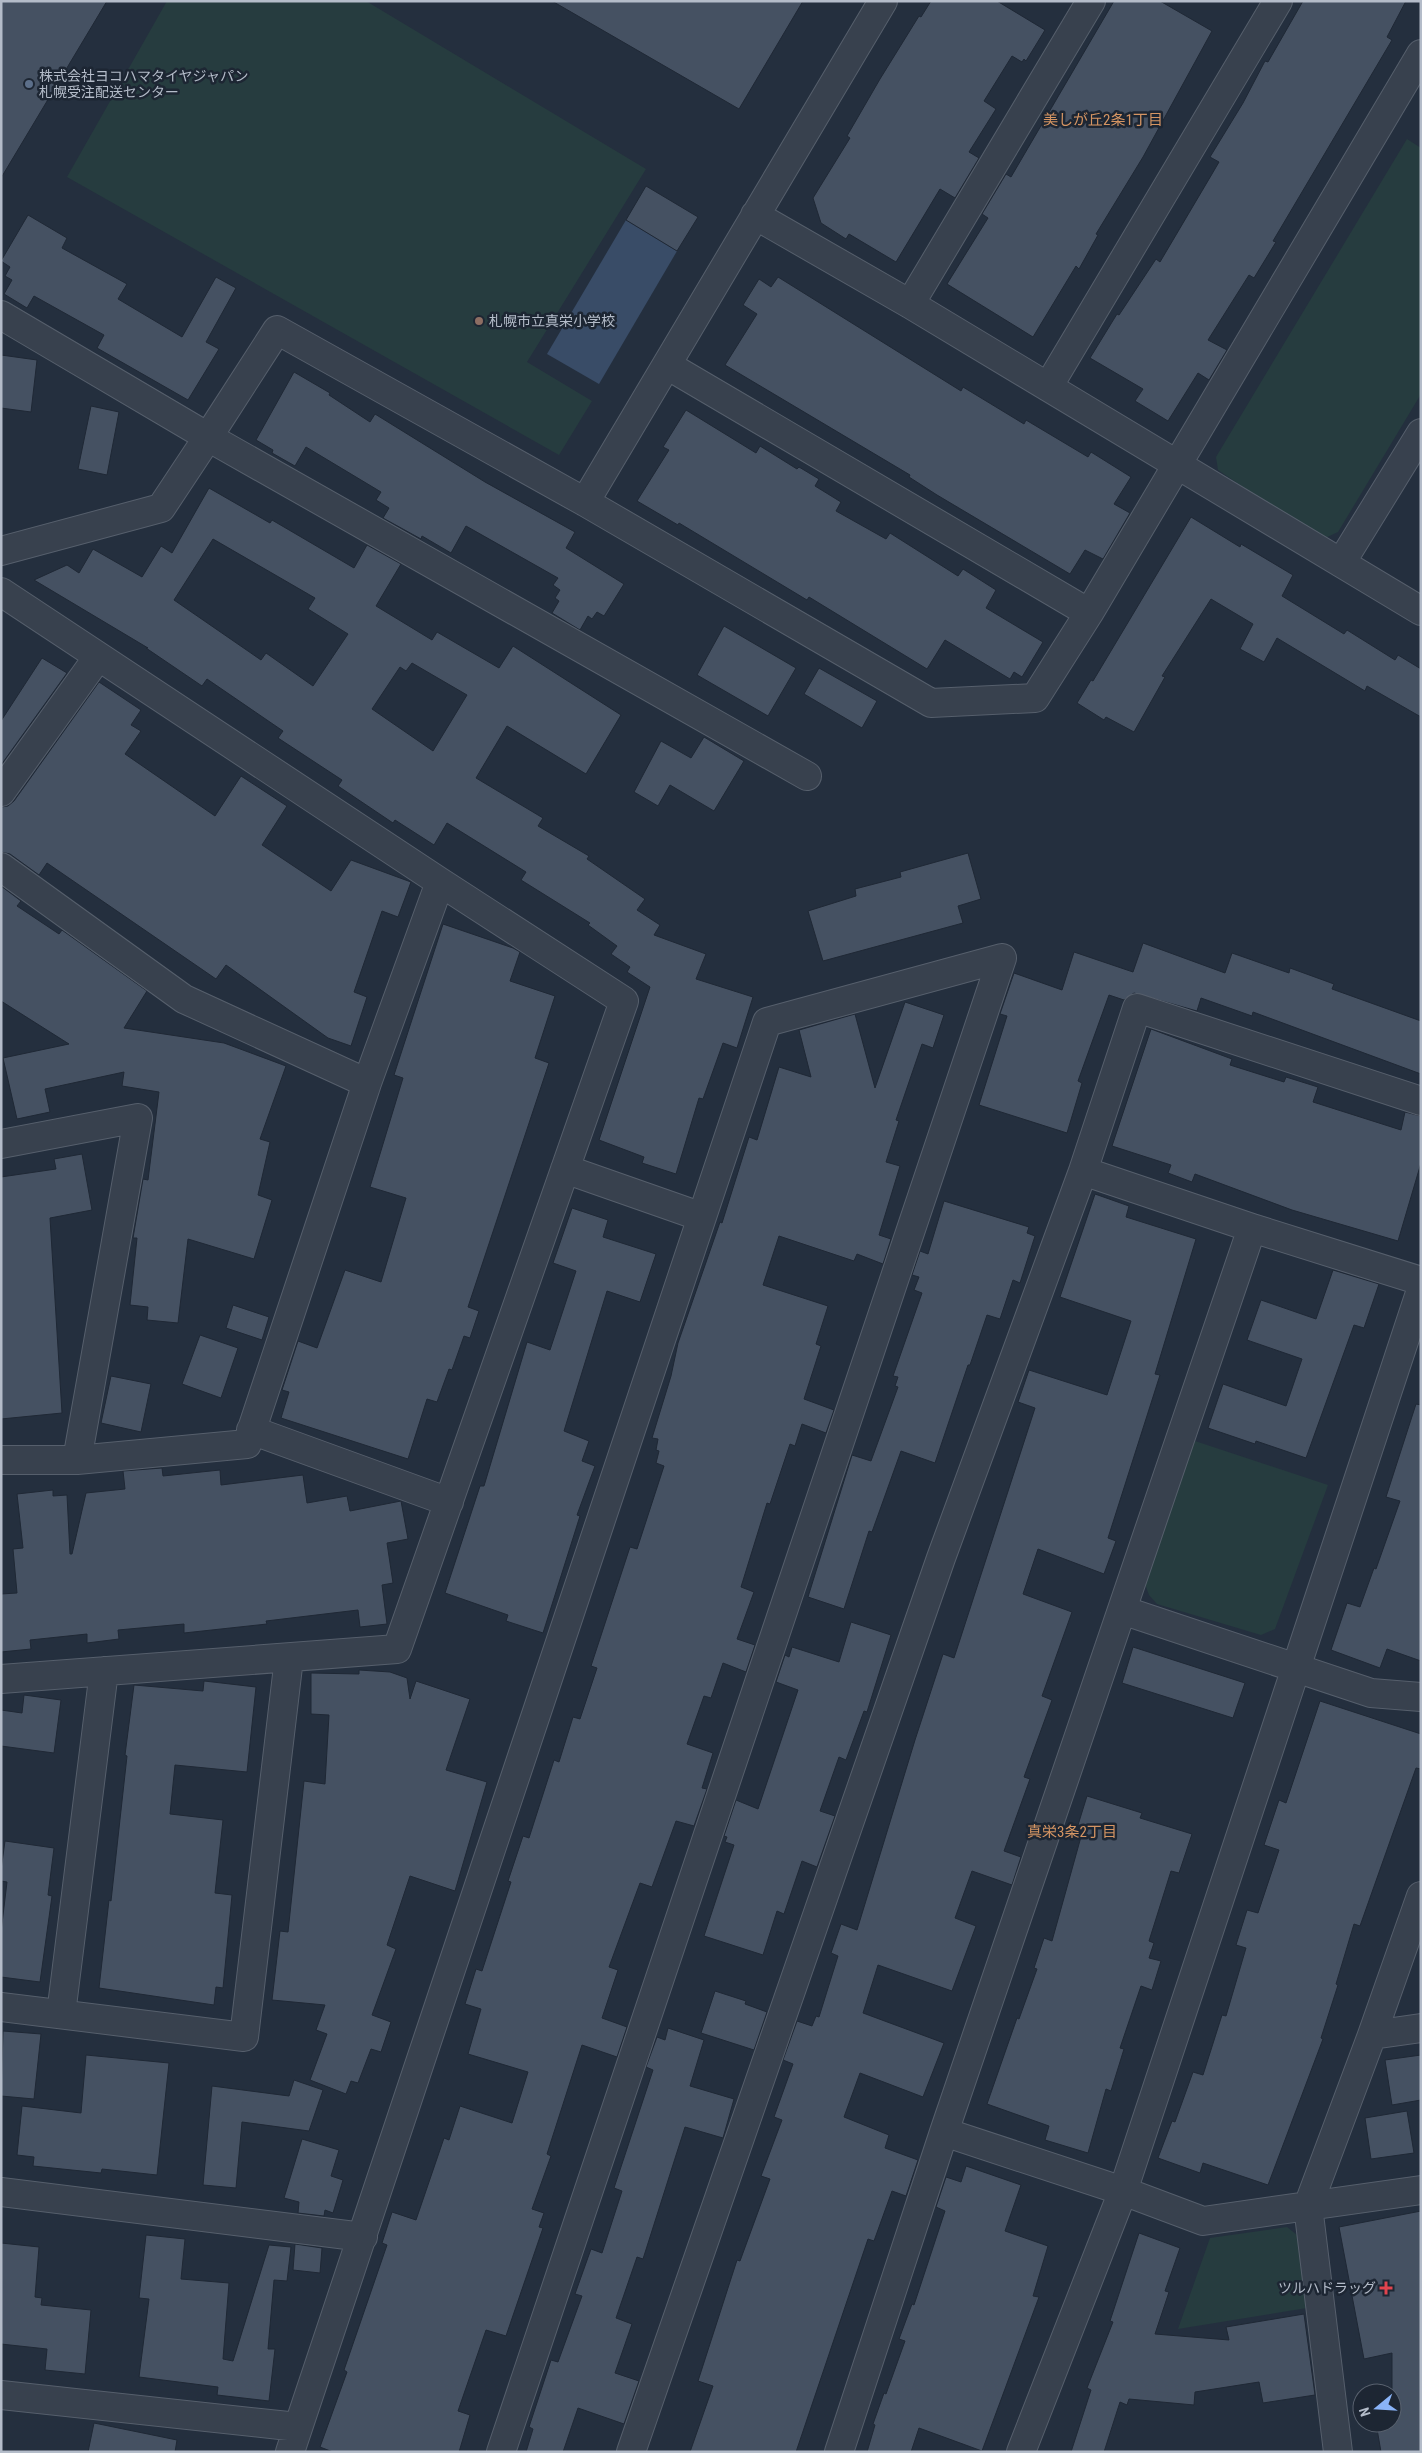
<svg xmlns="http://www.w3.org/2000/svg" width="1422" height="2453" font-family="'Roboto Condensed','Noto Sans JP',sans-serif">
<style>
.green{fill:#263c3f}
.water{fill:#394c67}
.building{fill:#455162;stroke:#1f2835;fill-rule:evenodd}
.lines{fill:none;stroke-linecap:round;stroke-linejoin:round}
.minor-casing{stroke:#565f6c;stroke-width:30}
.minor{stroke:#38414e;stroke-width:28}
.service-dot{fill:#5c6f8a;stroke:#1d2633;stroke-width:2}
.education-dot{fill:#8d6e63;stroke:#1d2633;stroke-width:2}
.health-dot{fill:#e0444e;stroke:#1d2633;stroke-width:2}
.labels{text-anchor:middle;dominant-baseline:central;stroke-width:5;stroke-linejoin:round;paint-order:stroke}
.poi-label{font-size:14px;fill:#b4bcc9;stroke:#1d2633;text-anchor:start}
.neighbourhood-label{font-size:15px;fill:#d59563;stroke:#1d2633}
</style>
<rect width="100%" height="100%" fill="#242f3e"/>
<path class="green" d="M 167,1 L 366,1 L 646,169 L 527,362 L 592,401 L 559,455 L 67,177 Z
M 1407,139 L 1421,148 L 1421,394 L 1338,532 L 1321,540 L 1218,470 L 1216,457 Z
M 1195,1441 L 1328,1485 L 1275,1629 L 1261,1635 L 1157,1604 L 1149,1595 L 1144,1581 Z
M 1287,2227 L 1297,2235 L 1307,2308 L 1178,2329 L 1210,2238 Z"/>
<path class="water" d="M 626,220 L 677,251 L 599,384 L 547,354 Z"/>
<path class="building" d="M 1,1 L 107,1 L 1,178 Z
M 552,1 L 803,1 L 739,109 Z
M 931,1 L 997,1 L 1045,30 L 1026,61 L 1024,59 L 1022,62 L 1012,56 L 984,101 L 996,109 L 969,152 L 979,158 L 955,198 L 940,189 L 896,262 L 849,234 L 846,239 L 821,223 L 813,198 L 850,138 L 847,136 L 880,79 L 919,16 L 921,17 Z
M 1114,1 L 1160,1 L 1212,31 L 1143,157 L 1096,234 L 1098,235 L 1079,269 L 1076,266 L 1033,337 L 947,284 L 988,218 L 982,214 L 1006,174 L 1011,177 Z
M 1303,1 L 1406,1 L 1387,37 L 1392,40 L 1273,241 L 1276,242 L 1254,278 L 1249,275 L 1208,340 L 1227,350 L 1209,380 L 1198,373 L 1168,421 L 1135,401 L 1143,389 L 1090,358 L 1117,314 L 1119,315 L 1156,259 L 1160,262 L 1212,174 L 1219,162 L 1210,157 L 1243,103 L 1265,61 L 1268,62 Z
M 646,186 L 698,217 L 677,251 L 626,220 Z
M 28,215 L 67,238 L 62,248 L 127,284 L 118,299 L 182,337 L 216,277 L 236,288 L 206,342 L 219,349 L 188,400 L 97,348 L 104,335 L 34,296 L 27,308 L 4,294 L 12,280 L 5,276 L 10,267 L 1,261 Z
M 778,277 L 961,391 L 963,387 L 1024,424 L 1026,420 L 1088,457 L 1091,452 L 1131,477 L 1114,504 L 1130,513 L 1103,559 L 1085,550 L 1070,574 L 937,495 L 909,477 L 910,475 L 725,365 L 757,314 L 743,305 L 759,279 L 771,287 Z
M 1,355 L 37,360 L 31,412 L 1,408 Z
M 294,372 L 330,393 L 329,395 L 370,422 L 375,414 L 485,482 L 575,532 L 566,548 L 624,584 L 604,616 L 597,612 L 592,619 L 588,616 L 580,630 L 552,613 L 559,601 L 555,598 L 560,590 L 553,585 L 558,578 L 466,526 L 451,553 L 422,536 L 421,539 L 383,518 L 389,508 L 376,500 L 381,492 L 306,447 L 295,466 L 272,453 L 273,450 L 256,440 Z
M 91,406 L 119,412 L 107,475 L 78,469 Z
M 686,410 L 756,453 L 760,446 L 797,469 L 799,467 L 819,479 L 815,486 L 841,502 L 836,511 L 886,539 L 890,533 L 958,576 L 963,569 L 996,590 L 986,608 L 1043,642 L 1022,677 L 1014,672 L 1010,679 L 945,640 L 927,669 L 809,597 L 807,600 L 679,523 L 678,525 L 637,501 L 669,450 L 663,447 Z
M 209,488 L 270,523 L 272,520 L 354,568 L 367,545 L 401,564 L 376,606 L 432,640 L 437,632 L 499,668 L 513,646 L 621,715 L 586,774 L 507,726 L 476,778 L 543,818 L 538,826 L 589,856 L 587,859 L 645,899 L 637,910 L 660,925 L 654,935 L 706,954 L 696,979 L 753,997 L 737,1048 L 723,1043 L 703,1099 L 699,1098 L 676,1174 L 642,1163 L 644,1157 L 599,1140 L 650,987 L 627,972 L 630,967 L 611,954 L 617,946 L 588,925 L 590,923 L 521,880 L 526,872 L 447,823 L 434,845 L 395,820 L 393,823 L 338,786 L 342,780 L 278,738 L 283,731 L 207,679 L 202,686 L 146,648 L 148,648 L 34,580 L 67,565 L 79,573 L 93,549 L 142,577 L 161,546 L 172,553 ZM 213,539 L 315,598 L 308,609 L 348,634 L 313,686 L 266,653 L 261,660 L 174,600 ZM 412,663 L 467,695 L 433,751 L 372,709 L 400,667 L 406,671 Z
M 1191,517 L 1240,547 L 1241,544 L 1293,575 L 1282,596 L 1344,634 L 1347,630 L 1395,660 L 1398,655 L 1421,669 L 1421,717 L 1367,686 L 1365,691 L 1277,638 L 1264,662 L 1240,649 L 1253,624 L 1211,599 L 1162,676 L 1165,677 L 1134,732 L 1106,717 L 1104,720 L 1077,703 L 1091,680 L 1093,681 Z
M 724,626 L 796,668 L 768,716 L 697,675 Z
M 42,658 L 67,673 L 1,765 L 1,721 Z
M 819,668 L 877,701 L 862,728 L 804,694 Z
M 99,682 L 141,710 L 131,725 L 141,731 L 125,754 L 215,816 L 241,776 L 287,806 L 262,845 L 331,891 L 351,860 L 411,882 L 398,917 L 382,911 L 354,992 L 367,997 L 351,1046 L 328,1038 L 226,965 L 216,979 L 47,863 L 39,875 L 10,854 L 1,852 L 1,807 L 8,806 L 14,801 Z
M 704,737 L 744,761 L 714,811 L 670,785 L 658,806 L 634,792 L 661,741 L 691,758 Z
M 968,853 L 981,899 L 958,906 L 963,923 L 823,961 L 808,911 L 856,896 L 855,889 L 901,877 L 900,872 Z
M 1,886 L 21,901 L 17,906 L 59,934 L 62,930 L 147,991 L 124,1028 L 224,1043 L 286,1066 L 260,1139 L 270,1142 L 258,1195 L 272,1200 L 254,1259 L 188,1239 L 178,1323 L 147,1320 L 148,1307 L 130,1305 L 137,1238 L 133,1238 L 143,1179 L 148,1180 L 159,1092 L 122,1086 L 124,1072 L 45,1089 L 50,1112 L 17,1119 L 3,1058 L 69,1044 L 1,1001 Z
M 443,924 L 513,948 L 520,952 L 510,981 L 555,996 L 535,1058 L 549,1063 L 468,1307 L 479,1311 L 470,1338 L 464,1336 L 452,1370 L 449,1369 L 437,1402 L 427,1399 L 408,1459 L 281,1418 L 289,1392 L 282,1390 L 298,1341 L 317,1348 L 345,1270 L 381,1282 L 406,1198 L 370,1187 L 403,1078 L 394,1075 Z
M 1143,943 L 1225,973 L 1232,953 L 1289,973 L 1290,968 L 1334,984 L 1332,989 L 1421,1021 L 1421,1074 L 1253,1012 L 1252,1016 L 1201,998 L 1197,1011 L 1134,993 L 1124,1000 L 1109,995 L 1078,1081 L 1082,1083 L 1067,1133 L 979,1105 L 1007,1016 L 1000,1014 L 1014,973 L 1062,990 L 1074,952 L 1133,972 Z
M 905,1002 L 944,1015 L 933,1048 L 922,1044 L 896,1120 L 899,1121 L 886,1162 L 900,1166 L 879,1235 L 891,1239 L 883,1264 L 857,1254 L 854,1261 L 779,1236 L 763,1285 L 828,1306 L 816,1344 L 821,1346 L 804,1399 L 834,1410 L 826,1433 L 802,1424 L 795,1446 L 790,1444 L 770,1504 L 767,1503 L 741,1587 L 754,1592 L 737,1639 L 755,1645 L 746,1672 L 723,1663 L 711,1698 L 704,1696 L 687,1744 L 713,1753 L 702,1788 L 707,1789 L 694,1826 L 676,1821 L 652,1887 L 640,1883 L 609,1967 L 618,1970 L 602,2018 L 627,2027 L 617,2057 L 582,2045 L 547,2154 L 551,2156 L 532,2209 L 544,2213 L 539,2227 L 543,2228 L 506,2336 L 486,2330 L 458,2411 L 470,2415 L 459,2452 L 333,2452 L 320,2447 L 347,2372 L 344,2370 L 387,2245 L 382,2243 L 392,2212 L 416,2220 L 444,2138 L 449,2140 L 460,2106 L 512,2123 L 528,2072 L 468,2054 L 481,2009 L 465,2004 L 476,1969 L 482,1971 L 511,1882 L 508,1881 L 523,1836 L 529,1838 L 554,1760 L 559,1762 L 573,1717 L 580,1719 L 597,1668 L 591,1666 L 630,1547 L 637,1549 L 664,1466 L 656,1463 L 659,1451 L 656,1450 L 658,1439 L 652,1438 L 671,1376 L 678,1343 L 720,1222 L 722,1223 L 749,1137 L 757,1140 L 779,1067 L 811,1077 L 799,1030 L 855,1014 L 875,1088 Z
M 1151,1029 L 1232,1059 L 1230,1065 L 1284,1082 L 1286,1077 L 1318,1087 L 1313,1102 L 1401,1130 L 1405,1112 L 1421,1116 L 1421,1163 L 1398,1241 L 1292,1210 L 1195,1174 L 1192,1182 L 1168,1173 L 1171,1165 L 1112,1146 Z
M 82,1154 L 92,1210 L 50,1218 L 62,1413 L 1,1419 L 1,1177 L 56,1169 L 54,1159 Z
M 1095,1194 L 1129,1206 L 1126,1217 L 1196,1239 L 1155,1374 L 1160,1375 L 1108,1538 L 1116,1541 L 1104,1574 L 1038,1549 L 1023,1594 L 1072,1612 L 1042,1696 L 1052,1700 L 1024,1777 L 1030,1779 L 1004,1851 L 1021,1857 L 1012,1885 L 972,1871 L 955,1918 L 976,1926 L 952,1991 L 878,1965 L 863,2013 L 944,2043 L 923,2097 L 860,2073 L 844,2117 L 889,2135 L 885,2148 L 918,2160 L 906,2196 L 892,2191 L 874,2241 L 868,2239 L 796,2452 L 690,2452 L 713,2386 L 698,2381 L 737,2260 L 740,2261 L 770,2179 L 761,2176 L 782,2120 L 774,2117 L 793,2064 L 783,2060 L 797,2021 L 812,2026 L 816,2016 L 819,2017 L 838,1956 L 831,1953 L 841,1924 L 857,1930 L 915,1740 L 943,1654 L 954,1658 L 1035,1408 L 1018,1402 L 1029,1370 L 1107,1395 L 1131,1321 L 1060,1297 Z
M 944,1201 L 1029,1227 L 1027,1233 L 1035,1236 L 1020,1283 L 1013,1280 L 1000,1319 L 987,1315 L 970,1365 L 968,1365 L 935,1463 L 901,1451 L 872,1532 L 869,1531 L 844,1609 L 808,1597 L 852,1455 L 871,1461 L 898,1387 L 895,1386 L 898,1377 L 893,1376 L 922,1293 L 914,1290 L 919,1277 L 912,1275 L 920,1251 L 928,1254 Z
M 572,1208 L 608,1220 L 603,1237 L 656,1254 L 640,1302 L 607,1291 L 564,1431 L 589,1441 L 582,1461 L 595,1466 L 577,1515 L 580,1516 L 543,1633 L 506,1621 L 508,1615 L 445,1593 L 480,1486 L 484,1486 L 527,1342 L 550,1350 L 576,1271 L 553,1263 Z
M 1333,1270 L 1379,1284 L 1364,1328 L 1354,1325 L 1306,1458 L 1256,1441 L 1255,1444 L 1208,1428 L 1223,1384 L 1286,1406 L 1302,1359 L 1247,1340 L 1261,1300 L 1316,1319 Z
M 233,1305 L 269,1317 L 262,1340 L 226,1328 Z
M 200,1335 L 238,1348 L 221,1398 L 182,1384 Z
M 111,1376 L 151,1384 L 141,1432 L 101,1423 Z
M 1416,1404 L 1421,1405 L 1421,1661 L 1387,1649 L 1380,1668 L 1331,1650 L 1347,1603 L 1360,1607 L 1374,1568 L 1376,1569 L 1400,1501 L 1386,1497 Z
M 162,1468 L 163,1476 L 220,1470 L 221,1485 L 303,1475 L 307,1503 L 347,1496 L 350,1511 L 401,1501 L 408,1539 L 387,1543 L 393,1583 L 382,1585 L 387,1624 L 360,1627 L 358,1610 L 266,1621 L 267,1624 L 184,1633 L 184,1624 L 118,1630 L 119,1639 L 87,1643 L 87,1634 L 30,1640 L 31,1649 L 1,1652 L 1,1594 L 17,1593 L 13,1549 L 23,1548 L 17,1494 L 53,1490 L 53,1496 L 67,1495 L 70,1554 L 72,1554 L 86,1493 L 125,1489 L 123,1471 Z
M 851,1622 L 891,1635 L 867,1712 L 864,1711 L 846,1760 L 839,1757 L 820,1811 L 835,1816 L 817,1867 L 802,1861 L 784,1914 L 777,1911 L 763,1955 L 704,1936 L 734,1845 L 725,1842 L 727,1837 L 724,1836 L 736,1800 L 758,1809 L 798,1690 L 776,1682 L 785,1655 L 789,1657 L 792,1647 L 839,1662 Z
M 1133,1647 L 1245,1683 L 1233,1718 L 1122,1683 Z
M 359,1670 L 390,1672 L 407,1678 L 410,1699 L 416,1681 L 470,1699 L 446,1770 L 487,1782 L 455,1891 L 410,1876 L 387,1945 L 396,1949 L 372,2015 L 391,2022 L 381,2052 L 371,2049 L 358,2083 L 351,2081 L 346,2094 L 310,2080 L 327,2034 L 316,2030 L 325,2005 L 272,2000 L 280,1931 L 288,1932 L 304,1781 L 325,1784 L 329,1715 L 311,1714 L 311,1673 L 359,1674 Z
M 204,1681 L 256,1687 L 247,1772 L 175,1765 L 170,1814 L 223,1820 L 215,1893 L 232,1895 L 223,1988 L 216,1987 L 214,2005 L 99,1988 L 109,1900 L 111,1901 L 127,1756 L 125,1755 L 134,1685 L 203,1691 Z
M 24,1695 L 61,1700 L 54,1753 L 1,1746 L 1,1710 L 22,1713 Z
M 1320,1701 L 1421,1734 L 1421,1769 L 1416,1768 L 1360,1926 L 1354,1924 L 1336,1984 L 1338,1985 L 1321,2038 L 1323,2039 L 1268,2185 L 1203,2163 L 1200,2173 L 1158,2158 L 1172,2121 L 1175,2122 L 1193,2072 L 1203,2075 L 1222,2015 L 1226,2016 L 1246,1948 L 1236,1945 L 1247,1910 L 1258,1913 L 1279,1850 L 1264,1845 L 1279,1800 L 1286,1803 Z
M 1087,1796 L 1142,1813 L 1140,1818 L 1192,1834 L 1179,1873 L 1171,1871 L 1149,1941 L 1154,1943 L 1149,1958 L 1161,1961 L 1152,1990 L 1141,1986 L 1120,2048 L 1124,2049 L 1111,2091 L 1106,2089 L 1088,2153 L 1045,2140 L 1049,2126 L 987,2104 L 1017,2018 L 1019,2019 L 1037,1969 L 1034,1968 L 1044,1938 L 1052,1941 L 1084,1826 L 1078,1825 Z
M 5,1841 L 54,1848 L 48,1895 L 52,1896 L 40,1982 L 1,1977 L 1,1932 L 7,1882 L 1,1881 L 1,1870 Z
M 715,1991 L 746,2001 L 745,2004 L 767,2012 L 754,2050 L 701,2033 Z
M 668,2028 L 704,2040 L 690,2086 L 734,2099 L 723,2138 L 685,2127 L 643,2259 L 637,2257 L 616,2318 L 632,2324 L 615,2373 L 639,2381 L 624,2424 L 578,2408 L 563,2452 L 526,2452 L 533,2429 L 529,2427 L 551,2360 L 558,2362 L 582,2296 L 575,2294 L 591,2249 L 602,2253 L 622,2191 L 614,2188 L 653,2070 L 646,2067 L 657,2037 L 665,2040 Z
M 3,2031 L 41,2034 L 34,2099 L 1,2096 Z
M 86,2055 L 169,2063 L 157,2175 L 102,2169 L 101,2173 L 33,2166 L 34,2157 L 17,2155 L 22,2106 L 81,2113 Z
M 1421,2055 L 1421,2100 L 1392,2105 L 1385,2060 Z
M 294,2080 L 323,2090 L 309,2131 L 242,2122 L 236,2188 L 203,2185 L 212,2086 L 289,2096 Z
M 1407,2111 L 1414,2153 L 1371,2159 L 1365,2118 Z
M 302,2139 L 339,2150 L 331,2176 L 343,2180 L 333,2213 L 325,2210 L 324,2216 L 298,2213 L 299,2202 L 284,2198 Z
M 966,2166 L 1021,2185 L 1005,2231 L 1048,2246 L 1033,2296 L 1039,2297 L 982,2451 L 919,2428 L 911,2452 L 867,2452 L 875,2425 L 873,2424 L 884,2393 L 886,2394 L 905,2341 L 899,2339 L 912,2304 L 914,2305 L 945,2211 L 936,2207 L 946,2177 L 961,2182 Z
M 1421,2211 L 1421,2452 L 1381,2452 L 1376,2423 L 1392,2423 L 1392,2353 L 1364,2359 L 1339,2227 Z
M 1139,2233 L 1180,2248 L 1165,2291 L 1169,2292 L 1155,2334 L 1229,2340 L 1226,2327 L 1304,2314 L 1315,2395 L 1263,2403 L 1259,2382 L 1195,2392 L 1194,2405 L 1129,2399 L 1127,2405 L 1120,2402 L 1104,2452 L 1071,2452 L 1091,2390 L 1087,2388 L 1113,2322 L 1110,2321 Z
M 146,2235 L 185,2239 L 181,2279 L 229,2283 L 223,2359 L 233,2361 L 269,2245 L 291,2247 L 287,2281 L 274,2280 L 268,2349 L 275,2349 L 269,2401 L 217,2395 L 218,2387 L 139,2377 L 149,2299 L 139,2298 Z
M 1,2243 L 39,2247 L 35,2297 L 42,2298 L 41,2305 L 91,2310 L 85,2374 L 45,2370 L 47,2349 L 1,2344 Z
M 295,2244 L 322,2248 L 320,2273 L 293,2270 Z
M 94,2423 L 177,2440 L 175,2452 L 88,2452 Z"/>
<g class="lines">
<defs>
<path id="minor" d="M 755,215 L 910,304 L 1421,611
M 910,304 L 1091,1
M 1,315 L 208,437 L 277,330 L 585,502 L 931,703 L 1035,698 L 1089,613 L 1421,54
M 667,365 L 1089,613
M 1048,387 L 1278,1
M 585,502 L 883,1
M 1,551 L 161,508 L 208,437 L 807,776
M 1341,563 L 1421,433
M 1,592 L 440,882 L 624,1001 L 397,1649 L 1,1679
M 1,792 L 98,657
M 1,867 L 184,999 L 367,1083
M 1,1144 L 138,1118 L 77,1460
M 565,1169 L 702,1217
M 1083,1171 L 1252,1228 L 1421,1281
M 251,1430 L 449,1502
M 1,1460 L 77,1460 L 247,1444 L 367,1083 L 440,882
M 1122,1610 L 1371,1693 L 1421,1697
M 1,2007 L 244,2037 L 289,1658
M 61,2014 L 104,1671
M 1372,2035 L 1421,2028
M 944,2132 L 1123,2191 L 1203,2221 L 1421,2190
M 1,2192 L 363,2237
M 1,2395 L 298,2427
M 290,2452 L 767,1022 L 1002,958
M 501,2452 L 1002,958
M 631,2452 L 941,1558 L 1083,1171 L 1137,1008 L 1421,1101
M 839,2452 L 944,2132 L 1252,1228
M 1021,2452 L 1123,2191 L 1421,1290
M 1338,2452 L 1308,2206 L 1372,2035 L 1421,1896"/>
</defs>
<use href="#minor" class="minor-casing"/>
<use href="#minor" class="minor"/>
</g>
<circle class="service-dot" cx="29" cy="84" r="5"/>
<circle class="education-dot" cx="479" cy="321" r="5"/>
<path class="health-dot" d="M1383.5 2280.5h5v5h5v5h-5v5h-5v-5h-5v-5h5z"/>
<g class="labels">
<g class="poi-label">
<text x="39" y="76">株式会社ヨコハマタイヤジャパン<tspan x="39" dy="16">札幌受注配送センター</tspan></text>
<text x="489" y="321">札幌市立真栄小学校</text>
<text x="1376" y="2288" text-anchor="end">ツルハドラッグ</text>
</g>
<g class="neighbourhood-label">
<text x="1103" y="120">美しが丘2条1丁目</text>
<text x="1072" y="1832">真栄3条2丁目</text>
</g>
</g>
<rect width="1422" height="2453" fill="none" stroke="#b4bcc9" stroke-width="5"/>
<g transform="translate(1377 2408) rotate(252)"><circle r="24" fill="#1d2633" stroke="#59626f"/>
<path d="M0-4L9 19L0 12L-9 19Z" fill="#8ab4f8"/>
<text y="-8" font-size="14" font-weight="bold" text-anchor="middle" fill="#b4bcc9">N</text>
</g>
</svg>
